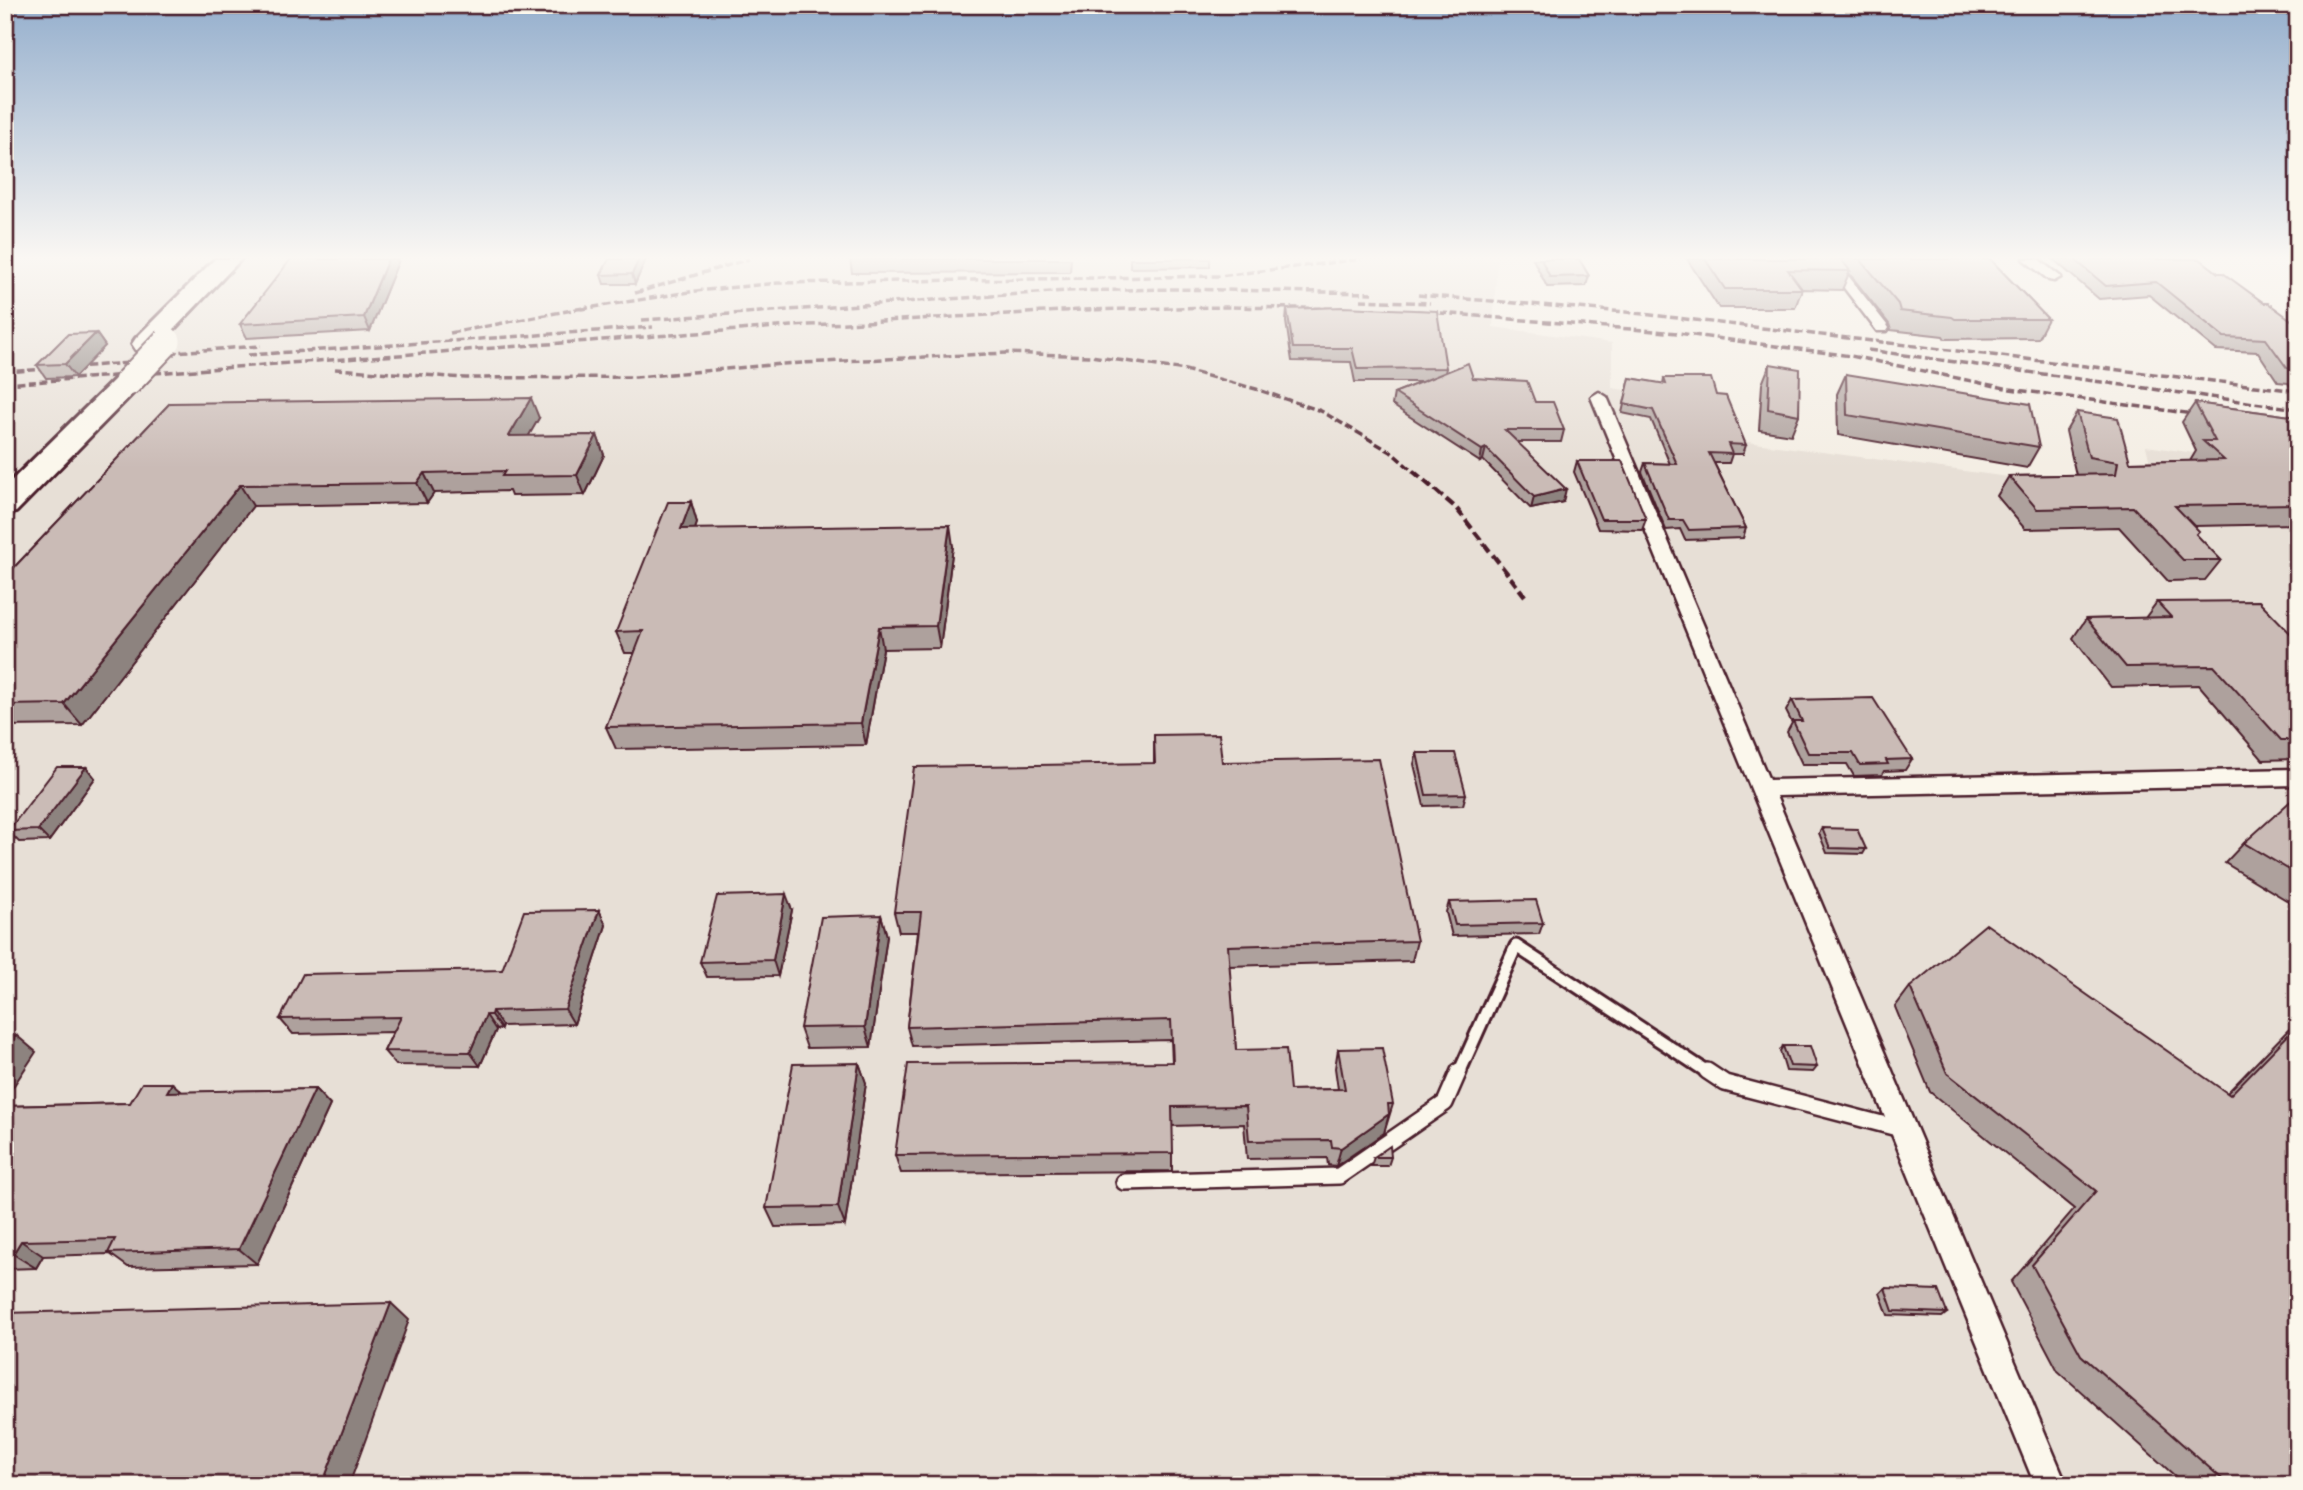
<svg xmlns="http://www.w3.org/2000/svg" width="2303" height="1490" font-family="'Patrick Hand',sans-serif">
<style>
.built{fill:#e7dfd6}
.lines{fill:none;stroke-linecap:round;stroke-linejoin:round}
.lane-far1-casing{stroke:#4a1f2b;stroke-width:17}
.lane-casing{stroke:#4a1f2b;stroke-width:20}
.street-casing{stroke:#4a1f2b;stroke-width:5}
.highway-casing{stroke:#4a1f2b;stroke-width:6}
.lane-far1{stroke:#fbf7ec;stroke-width:11}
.lane{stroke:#fbf7ec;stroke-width:15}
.street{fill:#fbf7ec;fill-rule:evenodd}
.highway{fill:#fbf7ec;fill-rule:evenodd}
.rail-far1{stroke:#4a1f2b;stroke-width:3.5;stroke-dasharray:8 3.5;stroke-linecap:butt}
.rail{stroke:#4a1f2b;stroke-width:4.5;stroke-dasharray:10 4.5;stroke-linecap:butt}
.highway-bridge-casing{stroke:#4a1f2b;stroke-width:31;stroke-linecap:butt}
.highway-bridge{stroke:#fbf7ec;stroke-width:27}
.wall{fill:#aea19d;stroke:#4a1f2b;stroke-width:2}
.shaded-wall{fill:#8d837f;stroke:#4a1f2b;stroke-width:2}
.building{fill:#cabbb6;stroke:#4a1f2b;stroke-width:2}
</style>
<rect width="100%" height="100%" fill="#f4eee4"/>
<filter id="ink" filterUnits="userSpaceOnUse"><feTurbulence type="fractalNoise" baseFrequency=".0143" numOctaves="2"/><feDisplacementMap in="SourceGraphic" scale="14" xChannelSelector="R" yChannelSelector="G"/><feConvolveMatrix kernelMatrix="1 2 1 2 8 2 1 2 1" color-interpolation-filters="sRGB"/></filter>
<g filter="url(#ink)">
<path class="built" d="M 5,259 L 1497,259 L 1493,327 L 1612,343 L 1612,388 L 1719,405 L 1733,440 L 2158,497 L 2146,446 L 2298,468 L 2298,1485 L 5,1485 Z"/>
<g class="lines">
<defs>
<path id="lane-far1" d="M 1459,1073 L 1516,946 L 1709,1073"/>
<path id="lane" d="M 1707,1071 L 1725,1083 L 1901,1129
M 1124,1182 L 1339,1176 L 1445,1103 L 1459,1071"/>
<path id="street" d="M 1822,259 L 1835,259 L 1887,325 L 1889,328 L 1887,331 L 1877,331 Z
M 2023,259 L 2038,259 L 2061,277 L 2054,281 L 2049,280 Z
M 1599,392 L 1607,397 L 1769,780 L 2298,769 L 2298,785 L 1776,796 L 2067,1485 L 2035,1485 L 1591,397 Z"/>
<path id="highway" d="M 215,259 L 241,259 L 154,350 L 145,352 L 136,350 L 132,344 L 136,338 Z
M 128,374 L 138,376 L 142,382 L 138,388 L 16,512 L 5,514 L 5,487 L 118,376 Z"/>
</defs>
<use href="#lane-far1" class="lane-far1-casing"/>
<use href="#lane" class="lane-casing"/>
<use href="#street" class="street-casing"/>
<use href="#highway" class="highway-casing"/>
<use href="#lane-far1" class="lane-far1"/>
<use href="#lane" class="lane"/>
<use href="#street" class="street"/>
<use href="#highway" class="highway"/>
<path class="rail-far1" d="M 635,293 L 749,259
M 1418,295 L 1626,312 L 2298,391
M 1360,300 L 1430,303
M 581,309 L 696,291 L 778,283 L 1219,276 L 1361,259
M 1417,311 L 1678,333 L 1851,356 L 2010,389 L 2208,416
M 642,320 L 1065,291 L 1174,289 L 1372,293
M 450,333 L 588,307
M 1868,350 L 2298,409
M 146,354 L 261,346
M 248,355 L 653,327
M 335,369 L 466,378 L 636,377 L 782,364 L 1007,353 L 1091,356 L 1185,370 L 1256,389 L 1321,411 L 1391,452 L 1415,473
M 5,372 L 158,361
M 5,384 L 792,326 L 1080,310 L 1224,307 L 1372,309"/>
<path class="rail" d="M 1413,471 L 1456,508 L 1525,596"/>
<defs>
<path id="highway-bridge" d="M 128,382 L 167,341"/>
</defs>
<use href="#highway-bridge" class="highway-bridge-casing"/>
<use href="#highway-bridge" class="highway-bridge"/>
</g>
<path class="wall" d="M 609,259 L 646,259 L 635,284 L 604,284 L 601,275 Z
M 850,259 L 1071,259 L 1070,272 L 852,273 Z
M 1130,259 L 1210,259 L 1210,267 L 1130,268 Z
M 1533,259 L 1579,259 L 1589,276 L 1586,286 L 1547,287 Z
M 1687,259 L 1990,259 L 2048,319 L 2038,338 L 1945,339 L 1943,336 L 1891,330 L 1889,324 L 1849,273 L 1842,290 L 1802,289 L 1795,308 L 1719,308 Z
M 2053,259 L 2200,259 L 2218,273 L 2298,325 L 2298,397 L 2288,383 L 2278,382 L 2258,352 L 2216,350 L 2149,295 L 2099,299 Z
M 398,262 L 370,331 L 247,338 L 240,324 Z
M 1287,309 L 1446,368 L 1445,373 L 1473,378 L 1535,402 L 1564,430 L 1561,442 L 1517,442 L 1563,502 L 1531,509 L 1483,460 L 1480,462 L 1392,405 L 1394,393 L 1422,382 L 1355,382 L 1351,362 L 1292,361 L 1286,322 Z
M 96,333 L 105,346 L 75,377 L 46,378 L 37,365 Z
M 1770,364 L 1799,415 L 1791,435 L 1759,430 L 1762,384 Z
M 1846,374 L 2039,447 L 2027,468 L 1838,435 L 1837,394 Z
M 1630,378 L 1663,384 L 1664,378 L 1716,395 L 1746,445 L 1743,454 L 1732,454 L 1729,463 L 1714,463 L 1746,528 L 1743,538 L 1685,540 L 1680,529 L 1666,530 L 1642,472 L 1645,463 L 1670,464 L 1651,419 L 1622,413 Z
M 170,403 L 539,418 L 528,436 L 597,435 L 604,455 L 585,495 L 511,496 L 509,491 L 434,493 L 427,503 L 253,506 L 82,725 L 5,726 L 5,577 Z
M 2195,403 L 2298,417 L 2298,524 L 2195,526 L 2196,535 L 2221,560 L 2205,580 L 2168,581 L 2119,527 L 2025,529 L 1997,496 L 2009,476 L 2076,475 L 2066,431 L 2077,412 L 2130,462 L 2190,461 L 2196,451 L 2182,422 Z
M 1577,461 L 1646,519 L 1642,530 L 1598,529 L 1574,472 Z
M 691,502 L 697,523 L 695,529 L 953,546 L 940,648 L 883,649 L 866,745 L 616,749 L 606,727 L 635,653 L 625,653 L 616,632 Z
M 2157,602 L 2298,641 L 2298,759 L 2263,760 L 2199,685 L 2111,687 L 2073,638 L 2086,619 L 2145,618 Z
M 1792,700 L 1912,759 L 1905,770 L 1884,771 L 1882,775 L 1854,776 L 1847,764 L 1802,764 L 1787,732 L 1792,723 L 1786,711 Z
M 1154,735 L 1222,762 L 1417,941 L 1412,961 L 1229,966 L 1236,1050 L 1290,1090 L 1338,1089 L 1335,1068 L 1338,1049 L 1393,1104 L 1384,1133 L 1336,1166 L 1328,1165 L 1327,1158 L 1247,1159 L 1244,1124 L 1172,1126 L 1172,1171 L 901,1173 L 895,1155 L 1172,1062 L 1171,1040 L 912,1046 L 907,1027 L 918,932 L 899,932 L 894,912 L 1154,763 Z
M 1417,753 L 1466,794 L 1463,805 L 1424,806 L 1414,764 Z
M 86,767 L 95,778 L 49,841 L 19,842 L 8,831 Z
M 2298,799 L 2298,907 L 2225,863 L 2244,843 Z
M 1822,828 L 1866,849 L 1863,854 L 1827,853 L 1819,833 Z
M 1449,902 L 1543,923 L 1539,934 L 1452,936 L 1446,912 Z
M 599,910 L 606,925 L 574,1024 L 502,1026 L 501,1029 L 496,1030 L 480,1066 L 396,1065 L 384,1051 L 393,1032 L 293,1034 L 280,1019 L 502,970 Z
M 792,910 L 778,976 L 707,977 L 700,962 Z
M 881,915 L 887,936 L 871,1047 L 807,1048 L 800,1028 Z
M 1910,987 L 2227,1093 L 2298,1020 L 2298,1485 L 2185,1485 L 2058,1371 L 2011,1282 L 2074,1209 L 1930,1092 L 1895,1007 Z
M 1783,1046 L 1817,1067 L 1813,1072 L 1786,1071 L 1780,1051 Z
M 859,1063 L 866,1083 L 845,1225 L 775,1227 L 766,1208 Z
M 315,1089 L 330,1105 L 257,1264 L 128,1267 L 110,1254 L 43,1256 L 36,1268 L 5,1269 L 5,1106 L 130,1103 L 182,1092 Z
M 1374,1157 L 1391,1157 L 1388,1166 L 1371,1166 Z
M 1885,1288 L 1947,1313 L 1942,1317 L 1888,1315 L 1880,1293 Z"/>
<path class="shaded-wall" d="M 388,259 L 397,259 L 398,262 L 370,331 L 364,317 Z
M 639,259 L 646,259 L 635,284 L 632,274 Z
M 96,333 L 105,346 L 75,377 L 65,364 Z
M 531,398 L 539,418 L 517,456 L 509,436 Z
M 597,435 L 604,455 L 585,495 L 577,475 Z
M 1486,448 L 1483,460 L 1480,462 L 1482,450 Z
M 424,473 L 434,493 L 427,503 L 417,483 Z
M 240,485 L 253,506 L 82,725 L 64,704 Z
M 1566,489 L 1563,502 L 1531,509 L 1534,497 Z
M 691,502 L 697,523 L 688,550 L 681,529 Z
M 950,525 L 953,546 L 940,648 L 936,626 Z
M 879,627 L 883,649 L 866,745 L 861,723 Z
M 86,767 L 95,778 L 49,841 L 38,830 Z
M 786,894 L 792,910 L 778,976 L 773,960 Z
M 599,910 L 606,925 L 574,1024 L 565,1009 Z
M 881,915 L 887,936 L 871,1047 L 865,1027 Z
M 492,1011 L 502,1026 L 501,1029 L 491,1015 Z
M 486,1015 L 496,1030 L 480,1066 L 470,1052 Z
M 16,1035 L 36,1052 L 5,1099 L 5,1052 Z
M 859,1063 L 866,1083 L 845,1225 L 838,1207 Z
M 172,1083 L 190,1099 L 167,1092 Z
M 315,1089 L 330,1105 L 257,1264 L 239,1249 Z
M 1389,1114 L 1384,1133 L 1336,1166 L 1341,1148 Z
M 21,1241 L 43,1256 L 36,1268 L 13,1254 Z
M 391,1303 L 409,1320 L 349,1485 L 322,1485 Z"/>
<path class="building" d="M 291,259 L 388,259 L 364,317 L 240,324 Z
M 609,259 L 639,259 L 632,274 L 601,275 Z
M 1541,259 L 1579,259 L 1589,276 L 1550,277 Z
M 1705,259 L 1841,259 L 1850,271 L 1788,270 L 1802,289 L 1725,289 Z
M 1860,259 L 1990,259 L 2048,319 L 1955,319 L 1952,317 L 1900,311 L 1898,304 Z
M 2074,259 L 2200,259 L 2218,273 L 2223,273 L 2264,303 L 2268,303 L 2298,325 L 2298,371 L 2287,368 L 2266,339 L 2224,337 L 2156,282 L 2106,286 Z
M 1343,307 L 1437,311 L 1446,368 L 1357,369 L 1352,348 L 1293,348 L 1287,309 Z
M 96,333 L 65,364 L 37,365 L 68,334 Z
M 1468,363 L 1473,378 L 1527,381 L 1535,402 L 1553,402 L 1564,430 L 1505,430 L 1566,489 L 1534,497 L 1486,448 L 1482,450 L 1394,393 Z
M 1770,364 L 1800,369 L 1799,415 L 1768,409 Z
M 1846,374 L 2030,404 L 2039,447 L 1847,415 Z
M 1630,378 L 1666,384 L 1664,378 L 1711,378 L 1716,395 L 1726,396 L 1746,445 L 1728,444 L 1732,454 L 1709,453 L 1746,528 L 1689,530 L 1683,520 L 1669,520 L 1645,463 L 1677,464 L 1653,410 L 1624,404 Z
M 531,398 L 509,436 L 597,435 L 577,475 L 502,476 L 505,471 L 424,473 L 417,483 L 240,485 L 64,704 L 5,705 L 5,577 L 170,403 Z
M 2195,403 L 2298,417 L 2298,504 L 2175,506 L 2199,531 L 2196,534 L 2221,560 L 2183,560 L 2133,507 L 2037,509 L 2009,476 L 2116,474 L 2118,462 L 2089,457 L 2077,412 L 2118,418 L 2130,462 L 2224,460 L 2203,441 L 2215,441 Z
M 1577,461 L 1622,461 L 1646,519 L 1601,519 Z
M 668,502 L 691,502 L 681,529 L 950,525 L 936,626 L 879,627 L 861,723 L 606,727 L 643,631 L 616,632 Z
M 2259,601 L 2298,641 L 2298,740 L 2281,740 L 2214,666 L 2126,667 L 2086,619 L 2171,617 L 2157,602 Z
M 1873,698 L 1912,759 L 1886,760 L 1888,764 L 1860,765 L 1853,753 L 1808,753 L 1793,721 L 1802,721 L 1792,700 Z
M 1219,734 L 1222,762 L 1379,759 L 1417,941 L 1228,946 L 1236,1050 L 1286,1049 L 1290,1090 L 1345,1089 L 1338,1049 L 1382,1048 L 1393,1104 L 1388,1104 L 1389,1114 L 1341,1148 L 1332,1147 L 1331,1140 L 1249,1141 L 1246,1106 L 1172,1107 L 1173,1153 L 895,1155 L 908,1064 L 1173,1062 L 1171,1020 L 907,1027 L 921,912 L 894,912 L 914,767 L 1155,763 L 1154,735 Z
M 1417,753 L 1455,753 L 1466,794 L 1426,795 Z
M 57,767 L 86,767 L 38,830 L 8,831 Z
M 2295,797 L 2298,799 L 2298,875 L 2244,843 Z
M 1822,828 L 1857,829 L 1866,849 L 1830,848 Z
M 786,894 L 773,960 L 700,962 L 717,896 Z
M 1536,900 L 1543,923 L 1455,925 L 1449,902 Z
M 599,910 L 565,1009 L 492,1011 L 491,1015 L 486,1015 L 470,1052 L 384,1051 L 401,1017 L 280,1019 L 303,974 L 502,970 L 524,911 Z
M 881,915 L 865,1027 L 800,1028 L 821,917 Z
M 1986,924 L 2230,1095 L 2298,1025 L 2298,1485 L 2229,1485 L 2081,1355 L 2032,1265 L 2096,1191 L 1947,1073 L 1910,987 Z
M 16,1035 L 5,1052 L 5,1036 Z
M 1783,1046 L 1810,1046 L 1817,1067 L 1790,1066 Z
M 859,1063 L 838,1207 L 766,1208 L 793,1064 Z
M 142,1083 L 172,1083 L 167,1092 L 315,1089 L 239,1249 L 108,1253 L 115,1239 L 21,1241 L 13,1254 L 5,1254 L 5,1106 L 130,1103 Z
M 1390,1146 L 1391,1157 L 1374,1157 Z
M 1885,1288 L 1938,1290 L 1947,1313 L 1893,1311 Z
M 391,1303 L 322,1485 L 5,1485 L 5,1313 Z"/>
</g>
<linearGradient id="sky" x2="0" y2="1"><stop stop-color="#95afcd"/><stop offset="0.55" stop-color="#faf7f3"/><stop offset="1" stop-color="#faf7f3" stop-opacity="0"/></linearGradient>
<rect width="2303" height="468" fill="url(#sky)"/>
<rect width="2303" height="1490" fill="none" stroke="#fbf7ec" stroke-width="28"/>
<rect x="14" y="14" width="2275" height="1462" fill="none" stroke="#4a1f2b" stroke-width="2.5" filter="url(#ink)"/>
</svg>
